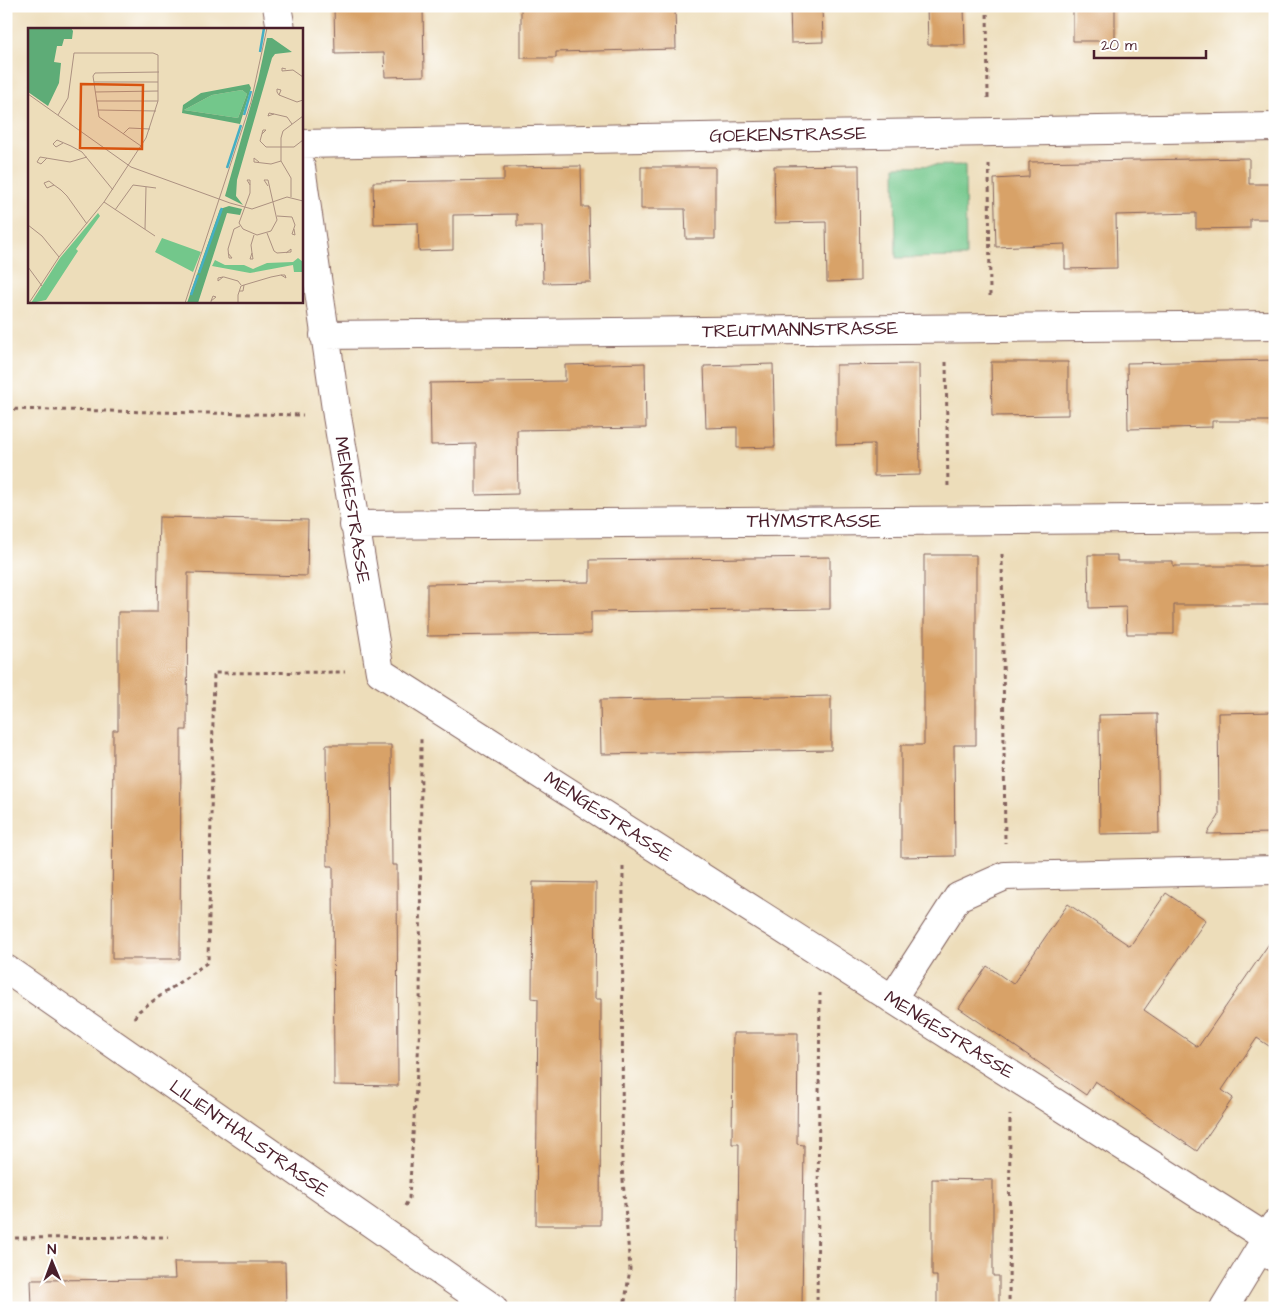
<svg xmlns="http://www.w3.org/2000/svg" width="1281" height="1314" font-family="'Architects Daughter',sans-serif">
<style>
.green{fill:#73c78b;stroke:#5e735b}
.building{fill:#d8a268}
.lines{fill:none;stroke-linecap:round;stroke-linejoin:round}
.service-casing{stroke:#83625d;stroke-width:20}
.minor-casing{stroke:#83625d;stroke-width:30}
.tertiary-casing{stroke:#83625d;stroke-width:30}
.path{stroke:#83625d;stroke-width:3;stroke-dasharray:4 4;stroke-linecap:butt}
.service{stroke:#fff;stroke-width:18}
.minor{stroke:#fff;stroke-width:28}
.tertiary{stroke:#fff;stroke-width:28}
.labels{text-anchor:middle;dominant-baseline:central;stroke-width:4.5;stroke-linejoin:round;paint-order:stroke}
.street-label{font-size:19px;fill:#4a1f2b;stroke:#fff}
.inset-river{fill:none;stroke:#45afc4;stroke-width:2.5}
.inset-road{fill:none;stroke:#ac9181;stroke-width:1}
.view{fill:#d8530f;fill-opacity:0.15;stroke:#d8530f;stroke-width:2.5}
.inset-edge{fill:none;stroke:#4a1f2b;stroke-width:2.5}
</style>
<rect width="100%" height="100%" fill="#fff"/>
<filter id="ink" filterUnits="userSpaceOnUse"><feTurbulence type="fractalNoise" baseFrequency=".02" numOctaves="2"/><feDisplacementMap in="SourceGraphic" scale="10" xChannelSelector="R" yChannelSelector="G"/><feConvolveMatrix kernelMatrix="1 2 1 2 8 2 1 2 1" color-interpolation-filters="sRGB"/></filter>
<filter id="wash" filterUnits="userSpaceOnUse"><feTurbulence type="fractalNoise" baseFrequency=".0096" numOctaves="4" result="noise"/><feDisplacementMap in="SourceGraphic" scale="20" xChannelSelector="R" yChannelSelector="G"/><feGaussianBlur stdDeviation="1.12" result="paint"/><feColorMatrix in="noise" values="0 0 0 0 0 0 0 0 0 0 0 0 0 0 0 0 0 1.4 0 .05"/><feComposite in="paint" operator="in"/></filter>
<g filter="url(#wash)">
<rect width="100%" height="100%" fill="#edddba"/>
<path class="green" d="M 965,165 L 966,257 L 896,258 L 895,166 Z"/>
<g id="blocks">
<path class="building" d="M 334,6 L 423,6 L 424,76 L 385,77 L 384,53 L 335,54 Z
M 521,6 L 675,6 L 676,49 L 556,52 L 556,58 L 521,58 Z
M 790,6 L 822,6 L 823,42 L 791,43 Z
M 927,6 L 964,6 L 965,45 L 928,45 Z
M 1073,6 L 1115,6 L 1115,41 L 1073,41 Z
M 1249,158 L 1249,184 L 1275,184 L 1275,219 L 1250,219 L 1250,228 L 1196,229 L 1196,213 L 1116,215 L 1117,268 L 1065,269 L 1065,244 L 996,247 L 994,179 L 1029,177 L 1029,162 Z
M 859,165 L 860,281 L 827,282 L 826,222 L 775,223 L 774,166 Z
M 581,166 L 582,207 L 589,207 L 591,282 L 543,283 L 542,226 L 517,226 L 517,214 L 453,215 L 453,250 L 419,251 L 418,223 L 374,224 L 373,182 L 504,180 L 504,167 Z
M 641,167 L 715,167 L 715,239 L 686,239 L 685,209 L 641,209 Z
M 1275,360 L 1275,421 L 1212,421 L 1212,427 L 1128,429 L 1127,363 Z
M 991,362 L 1068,362 L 1068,415 L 992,416 Z
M 645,363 L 646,428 L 517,430 L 518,494 L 476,495 L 476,444 L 431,445 L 430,383 L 565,381 L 565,365 Z
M 773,364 L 775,447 L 737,448 L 737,427 L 706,428 L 704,366 Z
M 919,364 L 920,475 L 874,476 L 874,444 L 836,445 L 836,365 Z
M 159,517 L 308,520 L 307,576 L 188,573 L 187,730 L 181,730 L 180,959 L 112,959 L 113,730 L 118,730 L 118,612 L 157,612 Z
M 924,555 L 976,555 L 976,745 L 954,745 L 955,856 L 901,857 L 901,745 L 924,745 Z
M 1088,555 L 1117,555 L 1117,561 L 1173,561 L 1173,566 L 1275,566 L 1275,605 L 1174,605 L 1174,634 L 1127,634 L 1126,607 L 1089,608 Z
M 830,557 L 830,609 L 591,612 L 591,634 L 427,636 L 427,584 L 590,582 L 590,560 Z
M 831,696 L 831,750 L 601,754 L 600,700 Z
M 1275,712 L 1275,833 L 1207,834 L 1219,816 L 1218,713 Z
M 1157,714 L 1159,833 L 1100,834 L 1099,715 Z
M 326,745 L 391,745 L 392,865 L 397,865 L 398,1086 L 334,1085 L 333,866 L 327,866 Z
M 533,882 L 596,883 L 595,999 L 601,999 L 600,1225 L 536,1225 L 538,999 L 532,998 Z
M 1166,893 L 1206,920 L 1144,1010 L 1198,1047 L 1275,935 L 1275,1050 L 1257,1038 L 1222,1090 L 1233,1098 L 1197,1151 L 1095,1081 L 1086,1095 L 959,1008 L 987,966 L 1013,984 L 1068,904 L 1130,946 Z
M 733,1033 L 798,1033 L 797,1144 L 804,1145 L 802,1308 L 737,1308 L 739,1144 L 732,1144 Z
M 932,1179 L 993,1180 L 993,1276 L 999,1276 L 999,1308 L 937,1308 L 937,1276 L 932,1276 Z
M 174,1262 L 285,1262 L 286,1308 L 32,1308 L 31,1280 L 175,1279 Z"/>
</g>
</g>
<g filter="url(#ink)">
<use href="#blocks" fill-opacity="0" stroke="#83625d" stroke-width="1"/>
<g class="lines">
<defs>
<path id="service" d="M 1255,1254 L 1275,1263"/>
<path id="minor" d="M 277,6 L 281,29
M 301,144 L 1275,127
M 301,167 L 337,416 L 380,672 L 1267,1238
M 324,335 L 1275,325
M 354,525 L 1275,518
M 892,999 L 958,897 L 1005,876 L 1275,870
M 1224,1308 L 1275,1224"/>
<path id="tertiary" d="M 6,969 L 493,1308"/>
</defs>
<use href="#service" class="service-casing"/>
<use href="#minor" class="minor-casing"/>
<use href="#tertiary" class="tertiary-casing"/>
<path class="path" d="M 987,6 L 988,98
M 989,164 L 990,296
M 946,362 L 948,488
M 6,409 L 303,415
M 1002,554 L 1005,843
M 623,867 L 622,1167 L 630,1269 L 624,1308
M 134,1018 L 139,1011 L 208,962 L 214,673 L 345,672
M 405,1206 L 409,1198 L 420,1025 L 421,739
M 7,1238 L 168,1237
M 817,1308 L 820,993
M 1009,1308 L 1010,1115"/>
<use href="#service" class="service"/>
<use href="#minor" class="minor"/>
<use href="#tertiary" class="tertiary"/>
</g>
</g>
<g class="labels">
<g class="street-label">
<text transform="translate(788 135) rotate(-1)">GOEKENSTRASSE</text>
<text transform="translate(800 330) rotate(-1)">TREUTMANNSTRASSE</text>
<text transform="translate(352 510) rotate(81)">MENGESTRASSE</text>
<text x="814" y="521">THYMSTRASSE</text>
<text transform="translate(608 817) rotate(33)">MENGESTRASSE</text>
<text transform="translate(949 1035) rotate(32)">MENGESTRASSE</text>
<text transform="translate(249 1139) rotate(35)">LILIENTHALSTRASSE</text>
</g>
</g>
<g transform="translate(28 28)">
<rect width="275" height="275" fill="#edddba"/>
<path d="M 214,62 L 219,66 L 210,90 L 156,82 L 184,67 ZM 70,185 L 72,188 L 48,221 L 50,223 L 18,272 L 3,275 L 32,230 ZM 134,210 L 173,224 L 165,244 L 127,224 ZM 270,230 L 275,234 L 275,244 L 266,244 L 265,237 L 222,245 L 184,238 L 187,232 L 197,237 L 216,237 L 225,241 L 239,235 L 265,234 Z" fill="#73c78b"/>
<path d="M 0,0 L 43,0 L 45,3 L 44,11 L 36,11 L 34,18 L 29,18 L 26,34 L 33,35 L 31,55 L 20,78 L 0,64 ZM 239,10 L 244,10 L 264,24 L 247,26 L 244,30 L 209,152 L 208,168 L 215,177 L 197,168 L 230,52 ZM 221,56 L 223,60 L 212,96 L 154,85 L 155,77 L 173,65 ZM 214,62 L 219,66 L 210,90 L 156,82 L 184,67 ZM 201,178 L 214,181 L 212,187 L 199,185 L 170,275 L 159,275 L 192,181 Z" fill="#5eac77" fill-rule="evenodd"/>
<path class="inset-river" d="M 232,24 L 236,0M 216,87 L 223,63M 199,140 L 213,97M 171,245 L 194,180M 163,267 L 170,247"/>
<path class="inset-road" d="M 258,41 L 254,40 L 254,43 L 265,42 L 275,49M 66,54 L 130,54M 249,61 L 253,62 L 251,67 L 249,64 ZM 67,64 L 130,63M 0,66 L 103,139 L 202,175M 251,67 L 269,74 L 275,72M 68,73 L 130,73M 70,82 L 128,83M 246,86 L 240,88 L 241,85 L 246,86 L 259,89 L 264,96M 95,106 L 101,100 L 122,101M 234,106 L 238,102 L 235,102 L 232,113 L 238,119 L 266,119 L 275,112M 35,115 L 28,119 L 25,116 L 29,112 L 43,118 L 54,124 L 85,162M 113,118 L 71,89 L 65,48 L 67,45 L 131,44M 19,130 L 13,136 L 9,134 L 12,129 L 42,134 L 59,129M 231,134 L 226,130 L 226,134 L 243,136 L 253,133M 26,157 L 19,160 L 16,155 L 21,153 L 26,157 L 33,162 L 39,168 L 59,196M 222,157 L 219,152 L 222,152 L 222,165 L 211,195 L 215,201 L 229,207 L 243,203 L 249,192 L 240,152 L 236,152 L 240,158M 263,169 L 263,150 L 253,133 L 253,110 L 255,103 L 275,88M 76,174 L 127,208M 202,175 L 224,181 L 259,169 L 275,173M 87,182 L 105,157 L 128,160M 249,188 L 264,189 L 267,197 L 264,206 L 267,207 L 266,201M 0,197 L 14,208 L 31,229M 117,201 L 118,159M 239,205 L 246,223 L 249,225 L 263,224 L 263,221 L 258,225M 200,225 L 204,230 L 201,230 L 200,221 L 206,201 L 212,198M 224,225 L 222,231 L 225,231 L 224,225 L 223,217 L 226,207M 0,239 L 14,258M 195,249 L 190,253 L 190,250 L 195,249 L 196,249 L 210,253 L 213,257M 216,257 L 243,249 L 253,247 L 257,247 L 258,250 L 253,247M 1,275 L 31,229 L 76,174 L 118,110 L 130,73 L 130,27 L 125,25 L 46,25 L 40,70 L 30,87M 157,275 L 223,74 L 239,0M 183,275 L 183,273 L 185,268 L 188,269 L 183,273M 210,275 L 210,267 L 213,258 L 216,257 L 215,263 L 211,263"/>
<path class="view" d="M 53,56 L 115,57 L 114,121 L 52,120 Z"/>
<rect width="275" height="275" class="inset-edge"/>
</g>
<rect width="1281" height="1314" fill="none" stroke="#fff" stroke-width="25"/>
<g transform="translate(52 1262) rotate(359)" stroke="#ffffff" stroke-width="4" paint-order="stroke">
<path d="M0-4L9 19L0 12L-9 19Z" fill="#4a1f2b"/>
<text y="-8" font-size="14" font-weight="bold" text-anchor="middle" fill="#4a1f2b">N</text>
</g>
<path d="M1094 50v8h112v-8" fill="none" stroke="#4a1f2b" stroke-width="2.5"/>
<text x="1101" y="50" font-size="15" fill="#4a1f2b" stroke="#ffffff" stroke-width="4" paint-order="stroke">20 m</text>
</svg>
